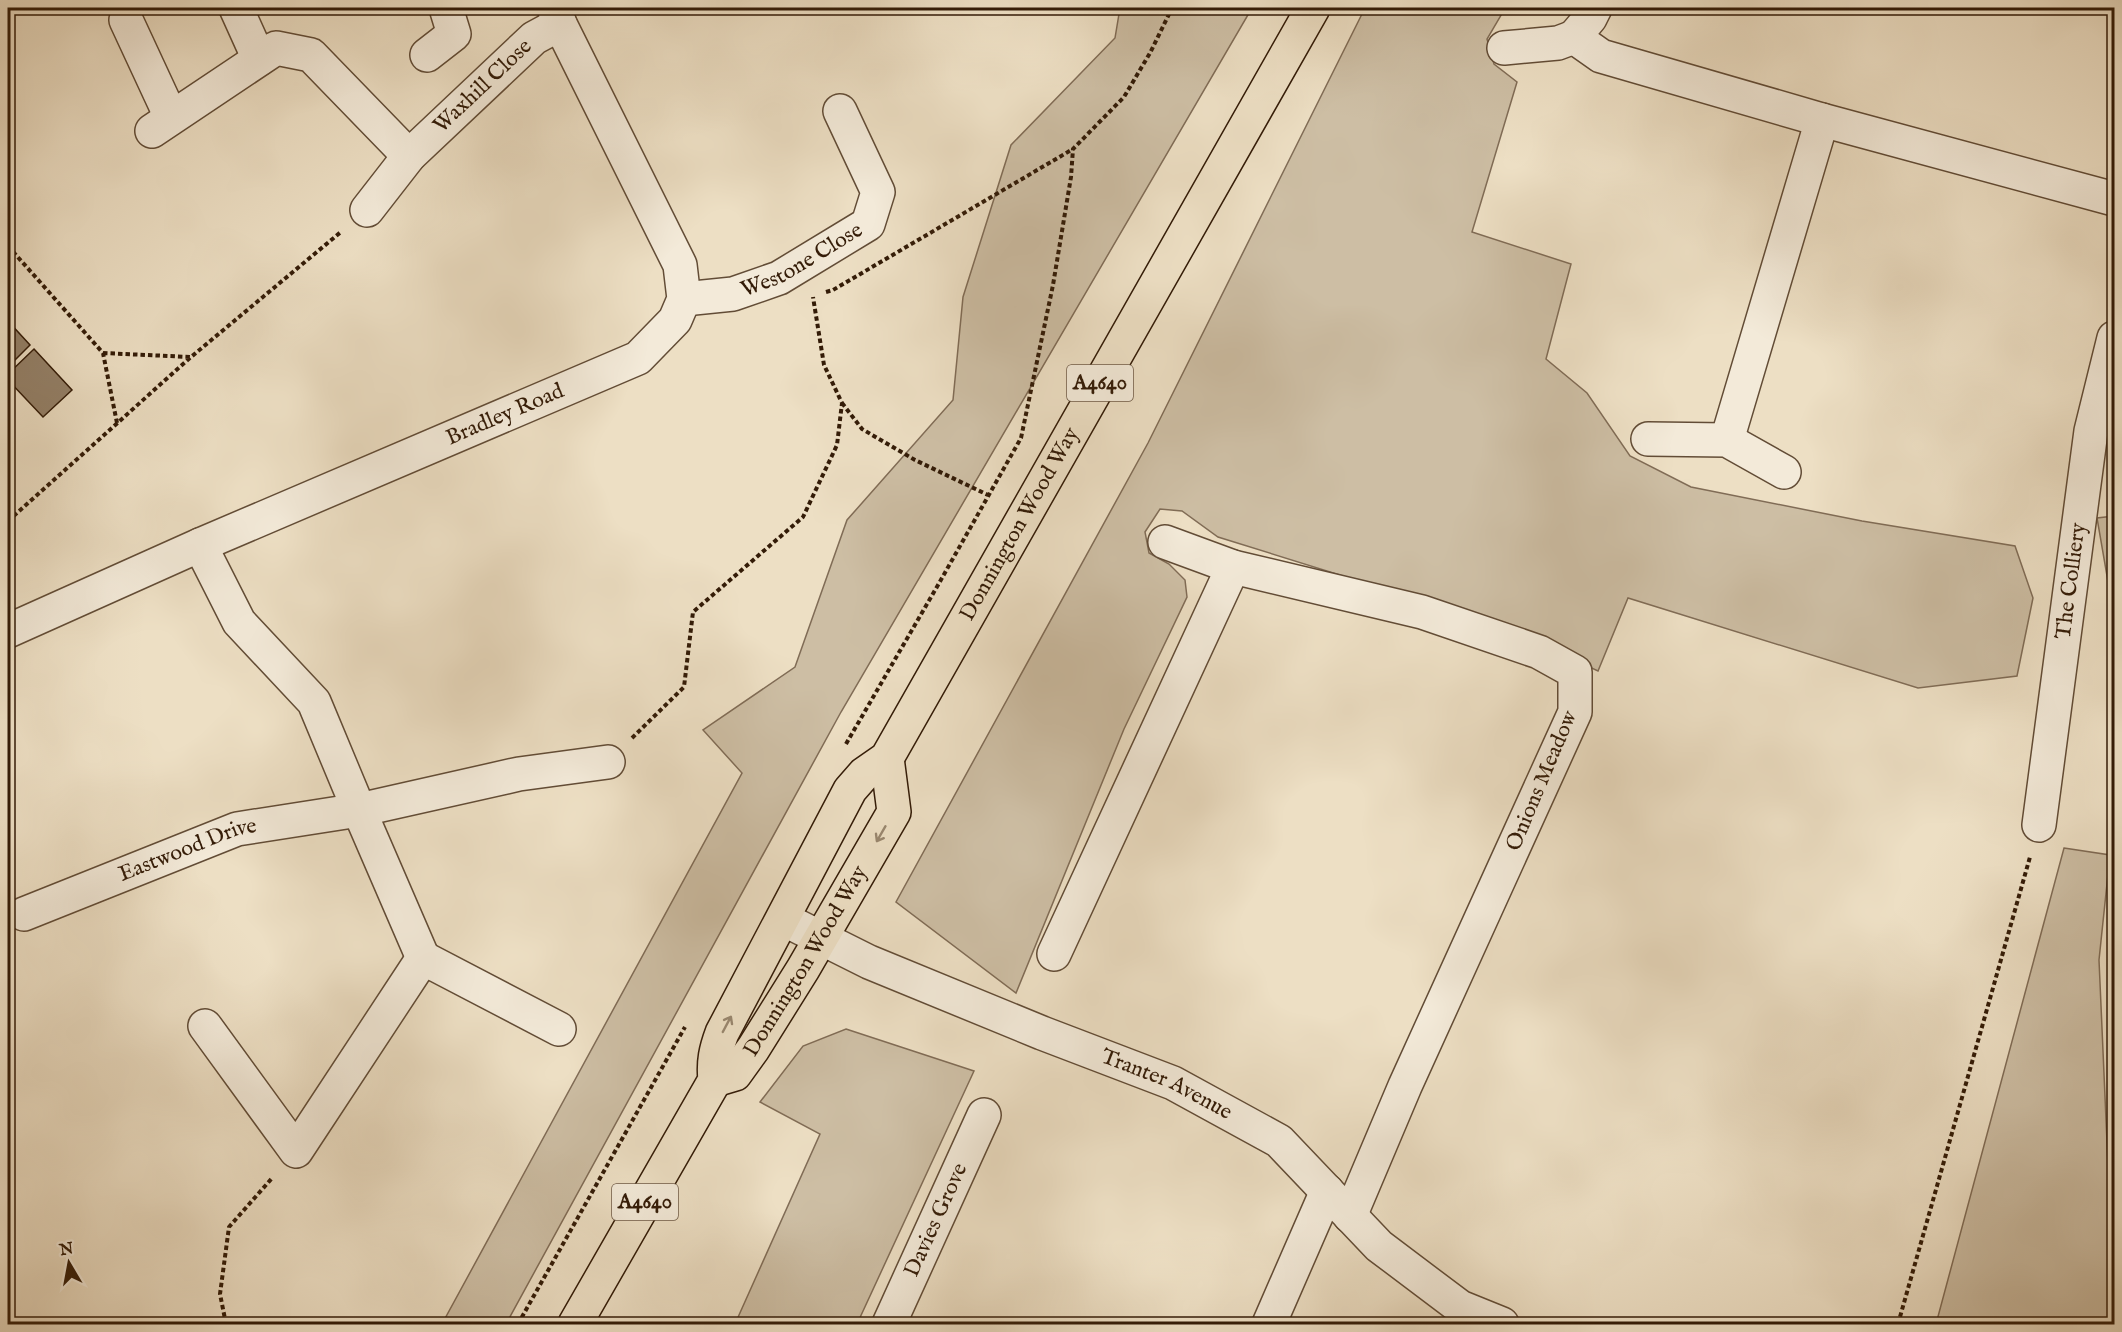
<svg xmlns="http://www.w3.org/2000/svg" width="2122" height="1332" font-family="'IM FELL English',serif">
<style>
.green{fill:#cdbea4;stroke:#806c56;stroke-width:1.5}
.building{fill:#948169;stroke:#331b07;stroke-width:1.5}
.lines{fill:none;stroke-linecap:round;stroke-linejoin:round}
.minor-casing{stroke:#624c36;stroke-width:36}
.major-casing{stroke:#331b07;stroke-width:36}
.path{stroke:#331b07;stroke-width:4;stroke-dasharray:4.5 3;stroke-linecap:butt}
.minor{stroke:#f3ead9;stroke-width:33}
.major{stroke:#eddfc4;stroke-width:33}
.oneway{stroke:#99876f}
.labels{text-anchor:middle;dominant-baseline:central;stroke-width:4.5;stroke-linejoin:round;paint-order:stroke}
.shield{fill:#f3ead9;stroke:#6d5946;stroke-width:1.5}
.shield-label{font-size:21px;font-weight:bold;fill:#331b07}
.street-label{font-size:22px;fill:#331b07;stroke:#f3ead9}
</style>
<rect width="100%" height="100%" fill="#eddfc4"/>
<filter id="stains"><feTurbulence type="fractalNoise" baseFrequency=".00333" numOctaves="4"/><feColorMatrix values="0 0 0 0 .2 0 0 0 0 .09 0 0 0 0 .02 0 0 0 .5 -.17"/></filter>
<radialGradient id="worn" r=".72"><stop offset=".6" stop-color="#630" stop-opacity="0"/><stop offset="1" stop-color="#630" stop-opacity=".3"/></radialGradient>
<path class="green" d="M 1120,8 L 1252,8 L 841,712 L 506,1324 L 442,1324 L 742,773 L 703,730 L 795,667 L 847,520 L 953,400 L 963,297 L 1011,145 L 1115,38 Z
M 1365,8 L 1510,8 L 1504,10 L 1487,39 L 1494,64 L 1517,82 L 1472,232 L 1571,264 L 1546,359 L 1587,393 L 1630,456 L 1691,487 L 1862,521 L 2015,546 L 2033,598 L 2017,676 L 1918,688 L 1628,598 L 1598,671 L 1497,624 L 1218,537 L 1182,511 L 1160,509 L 1145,532 L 1149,553 L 1169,564 L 1185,580 L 1187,597 L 1124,729 L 1016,993 L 896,902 L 1148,443 Z
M 2114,516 L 2114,818 L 2113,819 L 2111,599 L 2097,518 Z
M 2064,848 L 2110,855 L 2099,960 L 2108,1165 L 2114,1217 L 2114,1324 L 1936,1324 Z
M 846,1029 L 974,1071 L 857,1324 L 735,1324 L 820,1134 L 760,1102 L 803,1046 Z"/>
<path class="building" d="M 8,321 L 30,345 L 8,367 Z
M 34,349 L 72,390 L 43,417 L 8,380 L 8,374 Z"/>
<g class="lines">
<defs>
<g id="minor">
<path d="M 236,8 L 259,59"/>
<path d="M 1595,8 L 1590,18 L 1574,37 L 1601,56 L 1822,120 L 2114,199"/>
<path d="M 126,20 L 171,117"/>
<path d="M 1504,48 L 1558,43 L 1574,37"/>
<path d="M 427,55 L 454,34 L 446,8"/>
<path d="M 152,131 L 276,48 L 311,55 L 409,156"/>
<path id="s1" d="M 367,210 L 409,156 L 534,38 L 560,24"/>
<path id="s2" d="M 684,299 L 733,294 L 779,278 L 868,224 L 878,192 L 840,111"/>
<path d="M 1648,439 L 1727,440 L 1784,472"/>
<path d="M 1727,440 L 1822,120"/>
<path d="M 1165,542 L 1233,567 L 1422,612 L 1539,652 L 1575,672 L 1575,712 L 1405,1086 L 1350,1216"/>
<path id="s3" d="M 8,631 L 200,545 L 638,358 L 675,320 L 684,299 L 680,265 L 560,24 L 554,8"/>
<path id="s4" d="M 2039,825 L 2091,431 L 2114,338"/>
<path id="s5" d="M 24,914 L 237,829 L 359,810 L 314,702 L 239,622 L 200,545"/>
<path id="s6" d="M 783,919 L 869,962 L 1042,1033 L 1173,1083 L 1279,1141 L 1379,1246 L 1460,1307 L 1502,1324"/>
<path d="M 1054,954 L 1233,567"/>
<path d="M 423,958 L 359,810 L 519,774 L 608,762"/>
<path d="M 205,1026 L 296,1151 L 423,958 L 559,1029"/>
<path id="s7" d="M 889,1324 L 984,1115"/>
<path d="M 1269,1324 L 1327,1191"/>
</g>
<g id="major">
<path id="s8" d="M 715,1080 L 735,1074 L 753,1049 L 803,969 L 894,812 L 887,758"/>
<path id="s9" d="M 575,1324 L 715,1080 C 713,1062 716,1049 722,1033 L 850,790 L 864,774 L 887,758 L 1313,8"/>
</g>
</defs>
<use href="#minor" class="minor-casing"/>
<use href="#major" class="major-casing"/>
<path class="path" d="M 8,246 L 103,353 L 117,423
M 826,292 L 833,290 L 1073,149
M 103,353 L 190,357
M 842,403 L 862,429 L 915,460 L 988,495
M 8,521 L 191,357 L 342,231
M 632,738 L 684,687 L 693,612 L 803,517 L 837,445 L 842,403 L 824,365 L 813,297
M 846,744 L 938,585 L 1021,438 L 1053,285 L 1071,177 L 1073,149 L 1124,97 L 1150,53 L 1172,8
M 226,1324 L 220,1294 L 229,1227 L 273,1177
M 518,1324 L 685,1027
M 1898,1324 L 2030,857"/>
<use href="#minor" class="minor"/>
<use href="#major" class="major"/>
</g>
<defs><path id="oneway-shaft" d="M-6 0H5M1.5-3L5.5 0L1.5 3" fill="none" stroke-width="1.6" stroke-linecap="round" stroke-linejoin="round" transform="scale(1.5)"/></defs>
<g class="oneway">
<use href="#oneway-shaft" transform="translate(881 834) rotate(120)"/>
<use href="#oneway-shaft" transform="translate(727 1024) rotate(-62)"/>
</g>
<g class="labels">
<g class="shield">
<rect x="1067" y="365" width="66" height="36" rx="4.5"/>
<rect x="612" y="1184" width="66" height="36" rx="4.5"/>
</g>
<g class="shield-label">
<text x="1100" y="383">A4640</text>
<text x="645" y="1202">A4640</text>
</g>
<g class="street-label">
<text stroke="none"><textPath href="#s1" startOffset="170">Waxhill Close</textPath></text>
<text stroke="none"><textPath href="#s2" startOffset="126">Westone Close</textPath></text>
<text stroke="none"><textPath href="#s3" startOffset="542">Bradley Road</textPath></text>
<text stroke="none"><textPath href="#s9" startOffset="922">Donnington Wood Way</textPath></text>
<text stroke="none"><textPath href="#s4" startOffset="246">The Colliery</textPath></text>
<text transform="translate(1542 781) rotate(-67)">Onions Meadow</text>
<text stroke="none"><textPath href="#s5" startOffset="176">Eastwood Drive</textPath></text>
<text stroke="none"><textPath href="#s8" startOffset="154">Donnington Wood Way</textPath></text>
<text stroke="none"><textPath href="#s6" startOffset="418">Tranter Avenue</textPath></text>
<text stroke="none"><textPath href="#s7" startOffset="114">Davies Grove</textPath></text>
</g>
</g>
<rect width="2122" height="1332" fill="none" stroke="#eddfc4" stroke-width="30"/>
<rect x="9" y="9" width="2104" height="1314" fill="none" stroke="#331b07" stroke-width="3"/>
<rect x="15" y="15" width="2092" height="1302" fill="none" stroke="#331b07" stroke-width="1.5"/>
<g transform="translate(69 1263) rotate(350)" stroke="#f3ead9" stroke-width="4.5" paint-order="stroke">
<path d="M0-4.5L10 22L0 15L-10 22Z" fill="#331b07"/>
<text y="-9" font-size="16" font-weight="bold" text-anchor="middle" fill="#331b07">N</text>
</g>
<rect width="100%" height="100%" filter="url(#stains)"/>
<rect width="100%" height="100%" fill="url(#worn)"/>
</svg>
